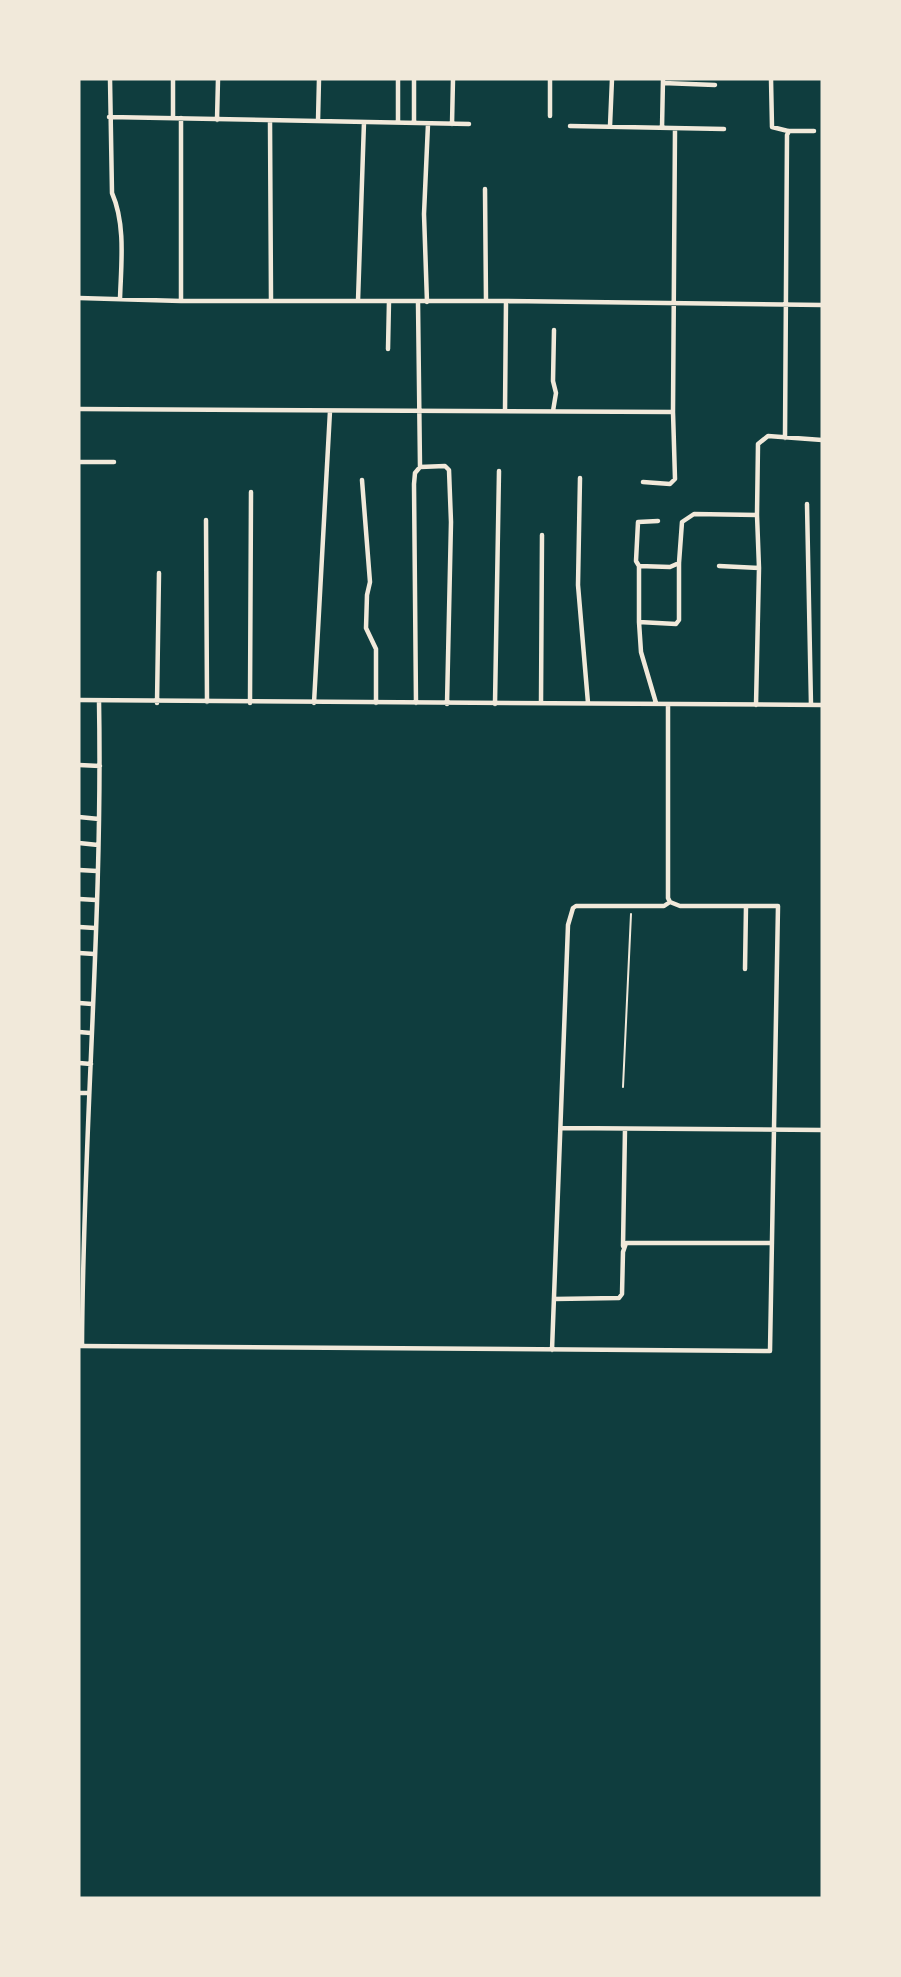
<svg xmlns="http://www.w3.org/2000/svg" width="901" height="1977" font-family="'IBM Plex Sans',sans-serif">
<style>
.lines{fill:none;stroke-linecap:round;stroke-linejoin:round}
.path{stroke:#f1e9da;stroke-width:2}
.minor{stroke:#f1e9da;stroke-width:4.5}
</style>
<rect width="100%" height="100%" fill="#0f3d3e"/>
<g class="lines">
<path class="path" d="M 623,1087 L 631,914"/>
<path class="minor" d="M 110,79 L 112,193 C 126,225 121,265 120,299
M 771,79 L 772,127 L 788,131
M 663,83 L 715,85
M 550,116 L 550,79
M 109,117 L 469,124
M 173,118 L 173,79
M 217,120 L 218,79
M 270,121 L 271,300
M 318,121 L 319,79
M 398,122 L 398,79
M 414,122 L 414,79
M 452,124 L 453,79
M 570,126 L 724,129
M 610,126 L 612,79
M 662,128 L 663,79
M 485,189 L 486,301
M 79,298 L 181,301 L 506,301 L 822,305
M 181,301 L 181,118
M 358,301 L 364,122
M 418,302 L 420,467 L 445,466 L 449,470 L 451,522 L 447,704
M 427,302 L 424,214 L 428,124
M 388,349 L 389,301
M 79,409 L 673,412
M 505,411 L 506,301
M 553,411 L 556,393 L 553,381 L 554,330
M 785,438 L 787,135 L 789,131 L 814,131
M 79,462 L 114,462
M 580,478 L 578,585 L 588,703
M 362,480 L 370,582 L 367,595 L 366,628 L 376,649 L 376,703
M 643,482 L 670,484 L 675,479 L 673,412 L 675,129
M 807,504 L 811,705
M 206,520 L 207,702
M 658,521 L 638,522 L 636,561 L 639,566 L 670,567 L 679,563
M 639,566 L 639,622 L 676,624 L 679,620 L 679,563 L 682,522 L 694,514 L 757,515
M 719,566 L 759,568
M 639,622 L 641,652 L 656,703
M 79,700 L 822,705
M 157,703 L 159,573
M 250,703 L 251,492
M 314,703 L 330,411
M 416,703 L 414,484 L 415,473 L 420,467
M 541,703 L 542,535
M 495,704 L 499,471
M 668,704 L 668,898 L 670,902
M 756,705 L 759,568 L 757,515 L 758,444 L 768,436 L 822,440
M 79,765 L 100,766
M 79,817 L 99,819
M 79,843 L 98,845
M 79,870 L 97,871
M 79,899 L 96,900
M 79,927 L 95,928
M 79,953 L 94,954
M 745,969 L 746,906
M 79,1003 L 92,1004
M 79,1032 L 91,1033
M 79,1063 L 91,1064
M 79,1093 L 89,1093
M 561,1128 L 822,1130
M 623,1246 L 625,1129
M 554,1299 L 619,1298 L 622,1294 L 623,1252 L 626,1243 L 772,1243
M 79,1346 L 770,1351 L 778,906 L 680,906 L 670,902 L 664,906 L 576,906 L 573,908 L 568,925 L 552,1350
M 82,1346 C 83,1131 103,916 99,701"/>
</g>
<rect width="901" height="1977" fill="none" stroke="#f1e9da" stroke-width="161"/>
</svg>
